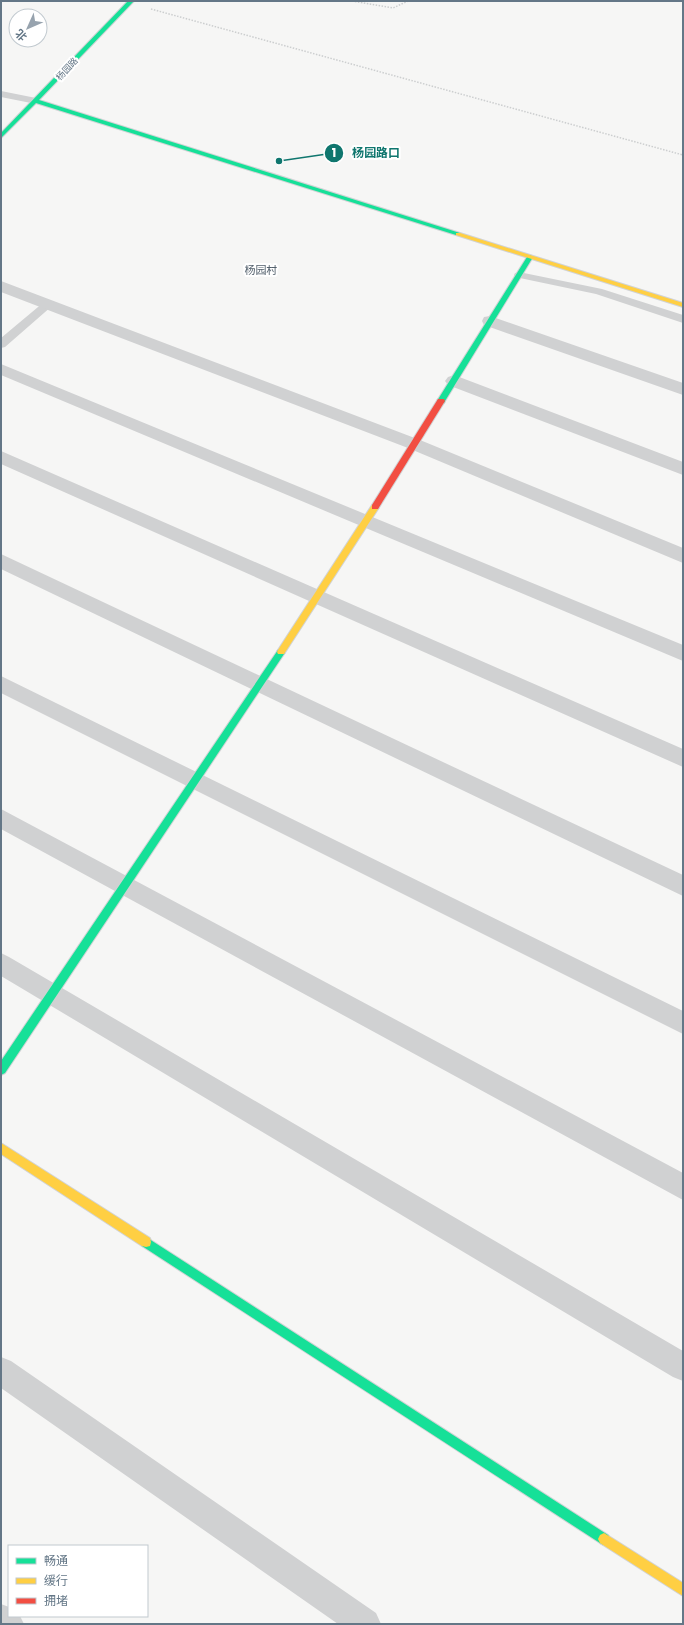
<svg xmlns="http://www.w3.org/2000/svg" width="684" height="1625" font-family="Poppins,'Noto Sans SC',sans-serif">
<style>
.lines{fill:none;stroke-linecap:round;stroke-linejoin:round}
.fast-casing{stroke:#d1d3d5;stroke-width:2}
.slow-casing{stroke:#d1d3d5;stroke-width:2}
.jam-casing{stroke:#d1d3d5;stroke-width:2}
.path{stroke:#cccecf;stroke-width:1.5;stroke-dasharray:1.5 1.5;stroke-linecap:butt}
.lane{fill:#d0d1d2;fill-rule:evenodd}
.street{fill:#d0d1d2;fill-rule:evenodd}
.fast{fill:#16e098;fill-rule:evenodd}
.slow{fill:#ffcf43;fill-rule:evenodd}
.jam{fill:#f24e42;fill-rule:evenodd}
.labels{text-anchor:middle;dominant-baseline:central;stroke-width:4;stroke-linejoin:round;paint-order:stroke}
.far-street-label{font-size:9px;fill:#647787;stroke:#fff}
.far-quarter-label{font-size:11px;fill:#53606c;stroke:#fff}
.leader{fill:none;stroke:#0f766e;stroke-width:1.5}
.callout-dot{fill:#0f766e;stroke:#fff;stroke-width:1.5}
.mark-label{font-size:12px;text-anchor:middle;font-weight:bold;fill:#fff}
.callout-label{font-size:12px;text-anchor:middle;font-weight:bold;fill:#0f766e;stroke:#fff;stroke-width:4;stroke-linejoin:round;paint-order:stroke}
</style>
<rect width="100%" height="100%" fill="#f6f6f5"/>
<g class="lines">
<defs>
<path id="fast" d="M 128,1 L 134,1 L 39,100 L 460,233 L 460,235 L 456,235 L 36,103 L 1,138 L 1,133 Z
M 530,255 L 533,257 L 445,401 L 444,403 L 438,403 L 437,401 L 527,257 Z
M 281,649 L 285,652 L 284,654 L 5,1073 L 1,1075 L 1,1061 L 278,650 Z
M 146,1237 L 608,1535 L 610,1539 L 608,1543 L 604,1545 L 600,1543 L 142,1246 L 141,1242 L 142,1238 Z"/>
<path id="slow" d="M 456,233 L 460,233 L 683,303 L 683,307 L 456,235 Z
M 375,504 L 379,507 L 378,509 L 284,654 L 278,654 L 277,652 L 278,650 L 372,505 Z
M 1,1143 L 150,1238 L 151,1242 L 150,1246 L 146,1247 L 142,1246 L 1,1154 Z
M 604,1533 L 683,1583 L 683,1596 L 600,1543 L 598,1539 L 600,1535 Z"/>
<path id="jam" d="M 438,399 L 444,399 L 445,401 L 378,509 L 372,509 L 372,505 Z"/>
</defs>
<use href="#fast" class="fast-casing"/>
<use href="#slow" class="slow-casing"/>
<use href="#jam" class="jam-casing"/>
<path class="path" d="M 352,1 L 393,8 L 408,1
M 151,9 L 683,155"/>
<path class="lane" d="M 1,91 L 36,98 L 41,101 L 36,104 L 1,97 Z
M 519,272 L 602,289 L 683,315 L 683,323 L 596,294 L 515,277 L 514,275 L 515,273 Z
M 48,301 L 52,302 L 54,304 L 52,306 L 5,347 L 1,348 L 1,338 L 44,302 Z"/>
<path class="street" d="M 1,281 L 420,440 L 683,548 L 683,563 L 408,448 L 1,292 Z
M 490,316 L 683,383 L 683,395 L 484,325 L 482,321 L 484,317 Z
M 1,364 L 683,645 L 683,661 L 1,375 Z
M 454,375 L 683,462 L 683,475 L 448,385 L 445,381 L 448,377 Z
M 1,451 L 683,749 L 683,767 L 1,464 Z
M 1,554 L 683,875 L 683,896 L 1,569 Z
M 1,676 L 683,1011 L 683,1034 L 1,693 Z
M 1,809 L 683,1173 L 683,1200 L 1,829 Z
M 1,953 L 9,957 L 683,1351 L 683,1381 L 673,1377 L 1,976 Z
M 1,1357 L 11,1361 L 376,1613 L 381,1624 L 338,1624 L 1,1388 Z
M 1,1604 L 9,1607 L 9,1616 L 20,1616 L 24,1624 L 1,1624 Z"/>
<use href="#fast" class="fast"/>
<use href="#slow" class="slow"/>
<use href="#jam" class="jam"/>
</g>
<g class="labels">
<g class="far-street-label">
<text transform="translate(67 69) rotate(-47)">杨园路</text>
</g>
<g class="far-quarter-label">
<text x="261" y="270">杨园村</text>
</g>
</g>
<path class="leader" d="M279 161L334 153"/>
<g class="callout-dot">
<circle cx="279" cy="161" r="4"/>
<circle cx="334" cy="153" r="10"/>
</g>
<g class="mark-label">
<text x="334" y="157">1</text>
</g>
<g class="callout-label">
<text x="376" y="157">杨园路口</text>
</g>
<rect width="684" height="1625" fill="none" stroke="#647787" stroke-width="4"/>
<rect x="8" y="1545" width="140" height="72" fill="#ffffff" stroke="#c1c9cf"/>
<rect x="16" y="1558" width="20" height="6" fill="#16e098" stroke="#c1c9cf"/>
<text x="44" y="1565" font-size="12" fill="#647787">畅通</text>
<rect x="16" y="1578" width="20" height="6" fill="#ffcf43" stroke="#c1c9cf"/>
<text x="44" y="1585" font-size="12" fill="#647787">缓行</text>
<rect x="16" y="1598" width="20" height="6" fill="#f24e42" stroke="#c1c9cf"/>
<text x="44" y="1605" font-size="12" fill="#647787">拥堵</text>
<g transform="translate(28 28) rotate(225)"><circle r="19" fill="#ffffff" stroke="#c1c9cf"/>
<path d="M0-3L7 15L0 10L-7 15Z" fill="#97a3ae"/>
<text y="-6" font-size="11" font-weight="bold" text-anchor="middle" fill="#647787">北</text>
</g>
</svg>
